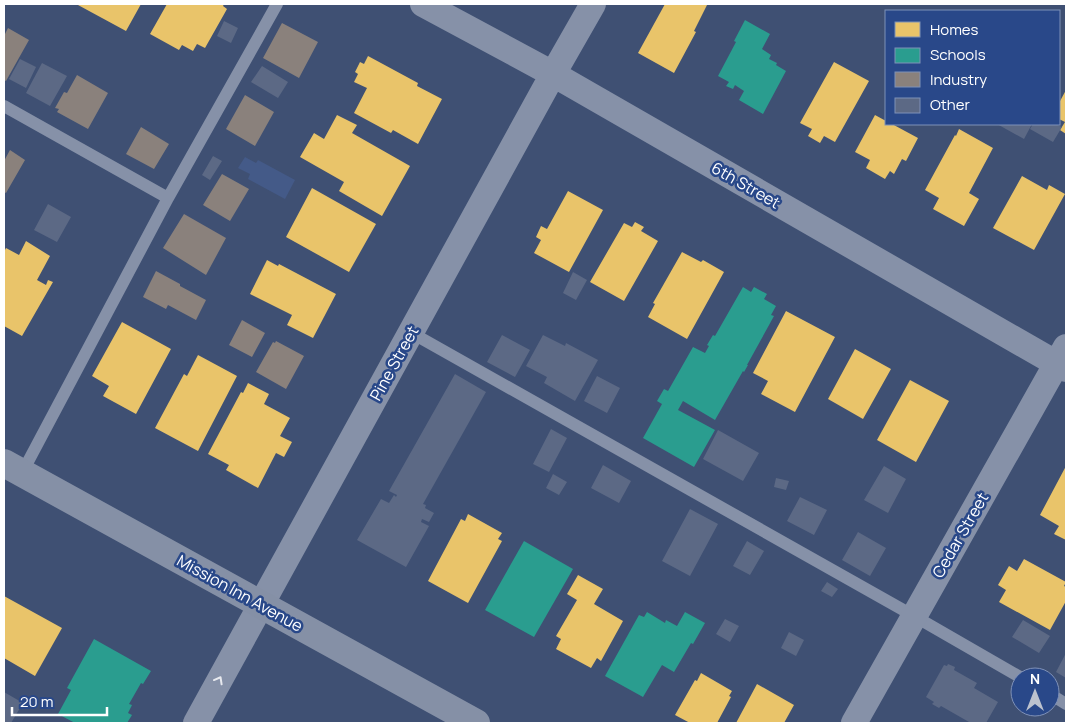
<svg xmlns="http://www.w3.org/2000/svg" width="1070" height="727" font-family="Manrope,sans-serif">
<style>
.water{fill:#445a88}
.homes{fill:#e9c46a}
.schools{fill:#2a9d8f}
.industry{fill:#8a817c}
.building{fill:#5c6985}
.lines{fill:none;stroke-linecap:round;stroke-linejoin:round}
.service{stroke:#8691a8;stroke-width:12}
.minor{stroke:#8691a8;stroke-width:26}
.primary{stroke:#8590a6;stroke-width:28}
.oneway{stroke:#e7e9ee}
.labels{text-anchor:middle;dominant-baseline:central;stroke-width:5;stroke-linejoin:round;paint-order:stroke}
.street-label{font-size:16px;fill:#fff;stroke:#294889}
</style>
<rect width="100%" height="100%" fill="#3f5073"/>
<path class="water" d="M 245,157 L 256,163 L 258,160 L 295,180 L 285,199 L 248,179 L 250,174 L 238,168 Z"/>
<path class="homes" d="M 79,4 L 141,4 L 126,31 L 78,5 Z
M 167,4 L 224,4 L 223,6 L 227,9 L 205,48 L 197,44 L 193,51 L 182,45 L 179,50 L 150,34 Z
M 665,4 L 705,4 L 707,5 L 694,31 L 696,32 L 674,73 L 638,53 Z
M 368,56 L 418,83 L 417,86 L 442,99 L 418,144 L 393,130 L 391,133 L 354,113 L 367,88 L 354,82 L 358,74 L 355,72 L 360,62 L 364,64 Z
M 834,62 L 869,81 L 835,142 L 824,136 L 820,143 L 808,136 L 812,129 L 800,123 Z
M 1066,90 L 1066,134 L 1060,130 L 1065,122 L 1059,119 L 1059,103 Z
M 337,115 L 357,125 L 352,133 L 410,166 L 382,216 L 339,191 L 344,182 L 300,157 L 314,133 L 324,139 Z
M 875,115 L 886,121 L 886,124 L 892,124 L 918,138 L 906,161 L 902,159 L 894,174 L 890,171 L 885,179 L 866,168 L 870,160 L 855,152 Z
M 959,129 L 993,148 L 969,193 L 979,199 L 964,226 L 933,209 L 939,198 L 925,190 L 955,135 L 956,136 Z
M 1022,176 L 1047,190 L 1049,185 L 1065,194 L 1034,250 L 993,228 Z
M 312,188 L 376,224 L 349,272 L 286,237 Z
M 568,191 L 603,210 L 569,272 L 534,253 L 541,240 L 536,237 L 541,226 L 547,229 Z
M 635,222 L 644,227 L 641,231 L 658,241 L 624,301 L 590,282 L 624,223 L 632,227 Z
M 26,241 L 50,256 L 37,280 L 46,285 L 48,280 L 53,282 L 22,336 L 4,326 L 4,252 L 6,248 L 19,255 Z
M 682,252 L 701,262 L 703,260 L 724,272 L 687,339 L 648,317 L 655,304 L 653,303 Z
M 267,260 L 278,266 L 279,264 L 336,294 L 313,338 L 287,325 L 292,315 L 250,294 Z
M 786,311 L 835,337 L 795,412 L 761,394 L 768,381 L 753,373 Z
M 122,322 L 171,349 L 136,414 L 103,396 L 109,386 L 92,376 Z
M 855,349 L 891,369 L 863,419 L 828,399 Z
M 198,355 L 237,376 L 198,451 L 155,428 L 184,374 L 187,376 Z
M 910,380 L 949,401 L 916,462 L 877,440 Z
M 248,383 L 269,394 L 264,404 L 290,418 L 280,436 L 292,442 L 284,457 L 276,453 L 258,488 L 226,470 L 229,465 L 208,454 L 241,392 L 243,393 Z
M 1066,466 L 1066,540 L 1054,534 L 1059,526 L 1040,515 Z
M 468,514 L 502,533 L 498,539 L 502,541 L 468,603 L 428,581 L 461,519 L 465,521 Z
M 1024,559 L 1066,582 L 1064,586 L 1066,587 L 1066,601 L 1050,630 L 999,602 L 1006,590 L 998,585 L 1009,566 L 1017,571 Z
M 578,575 L 603,589 L 594,604 L 623,621 L 601,661 L 597,658 L 591,668 L 556,649 L 561,639 L 556,636 L 577,600 L 567,594 Z
M 4,596 L 62,628 L 35,676 L 4,658 Z
M 701,673 L 732,691 L 729,696 L 731,697 L 717,723 L 690,723 L 675,715 L 695,680 L 697,681 Z
M 757,684 L 794,705 L 784,723 L 736,723 Z"/>
<path class="schools" d="M 745,20 L 770,34 L 762,49 L 771,55 L 769,59 L 777,63 L 776,65 L 786,71 L 763,114 L 739,100 L 744,91 L 735,85 L 733,89 L 726,86 L 729,82 L 718,76 L 736,42 L 734,41 Z
M 743,287 L 751,292 L 754,287 L 767,294 L 764,299 L 776,306 L 771,315 L 774,316 L 747,365 L 748,365 L 744,372 L 743,371 L 715,420 L 683,401 L 678,410 L 715,430 L 694,467 L 643,438 L 662,404 L 657,401 L 664,389 L 668,391 L 693,347 L 705,353 L 709,346 L 707,345 L 713,335 L 715,336 Z
M 524,541 L 573,569 L 534,637 L 485,610 Z
M 647,612 L 665,623 L 666,620 L 677,626 L 685,612 L 705,623 L 693,644 L 691,643 L 674,672 L 662,665 L 643,697 L 605,676 L 639,615 L 644,617 Z
M 94,639 L 151,671 L 143,684 L 141,683 L 129,704 L 132,705 L 128,713 L 132,715 L 127,723 L 75,723 L 58,714 L 71,690 L 67,688 Z"/>
<path class="industry" d="M 282,23 L 318,42 L 299,78 L 263,58 Z
M 8,28 L 29,40 L 6,81 L 4,80 L 4,36 Z
M 77,75 L 108,93 L 88,129 L 57,112 L 59,109 L 55,108 L 64,92 L 67,93 Z
M 245,95 L 274,112 L 255,146 L 226,129 Z
M 141,127 L 169,144 L 154,169 L 126,154 Z
M 10,150 L 25,160 L 6,193 L 4,192 L 4,161 Z
M 222,174 L 249,189 L 230,221 L 203,205 Z
M 184,214 L 226,238 L 206,275 L 163,248 Z
M 156,271 L 180,284 L 180,286 L 206,300 L 196,320 L 168,305 L 166,309 L 143,297 Z
M 242,320 L 265,333 L 252,357 L 229,345 Z
M 276,341 L 304,356 L 286,389 L 256,372 L 273,342 L 275,343 Z"/>
<path class="building" d="M 224,21 L 238,28 L 231,43 L 217,36 Z
M 20,59 L 36,67 L 26,88 L 9,79 Z
M 42,63 L 67,76 L 50,106 L 26,93 Z
M 262,66 L 288,82 L 278,98 L 251,82 Z
M 997,124 L 1032,124 L 1024,139 Z
M 1033,124 L 1055,124 L 1062,127 L 1053,142 L 1030,129 Z
M 213,156 L 222,161 L 210,180 L 202,175 Z
M 48,204 L 71,217 L 57,242 L 34,230 Z
M 573,272 L 587,280 L 576,300 L 563,293 Z
M 502,335 L 530,350 L 515,377 L 487,362 Z
M 543,335 L 565,346 L 566,343 L 598,360 L 575,401 L 544,383 L 547,377 L 526,366 Z
M 455,374 L 486,392 L 423,504 L 426,505 L 425,508 L 434,513 L 429,522 L 422,519 L 421,522 L 429,526 L 406,567 L 357,540 L 381,499 L 389,503 L 394,495 L 396,497 L 397,495 L 389,491 Z
M 597,376 L 620,388 L 607,413 L 584,401 Z
M 551,429 L 567,438 L 549,472 L 533,464 Z
M 718,430 L 759,453 L 743,481 L 703,459 Z
M 603,465 L 631,481 L 619,503 L 591,488 Z
M 884,466 L 906,479 L 888,513 L 864,500 Z
M 553,474 L 567,482 L 559,495 L 546,488 Z
M 776,478 L 789,481 L 786,490 L 774,487 Z
M 800,497 L 827,510 L 814,535 L 787,521 Z
M 690,509 L 718,524 L 690,576 L 662,561 Z
M 858,532 L 886,548 L 870,576 L 842,560 Z
M 747,541 L 764,551 L 750,575 L 733,566 Z
M 827,582 L 838,589 L 832,597 L 821,591 Z
M 725,619 L 739,626 L 730,642 L 716,634 Z
M 1023,620 L 1050,636 L 1039,653 L 1012,637 Z
M 789,632 L 804,640 L 796,656 L 781,648 Z
M 1066,653 L 1066,678 L 1056,672 Z
M 948,664 L 955,667 L 954,670 L 977,683 L 974,688 L 998,702 L 986,723 L 968,723 L 969,722 L 941,706 L 939,708 L 932,704 L 934,702 L 926,697 L 944,665 L 947,666 Z
M 4,692 L 23,703 L 11,723 L 4,723 Z"/>
<g class="lines">
<path class="service" d="M 4,106 L 168,198
M 410,332 L 914,616 L 1020,677
M 22,473 L 168,198 L 277,4
M 1050,694 L 1066,704"/>
<path class="minor" d="M 423,4 L 553,74 L 1066,369
M 196,723 L 553,74 L 593,4
M 854,723 L 1066,347"/>
<path class="primary" d="M 4,463 L 476,723"/>
</g>
<defs><path id="oneway-chevron" d="M-2-3.5L2.5 0L-2 3.5" fill="none" stroke-width="1.6" stroke-linecap="round" stroke-linejoin="round" transform="scale(1.25)"/></defs>
<use class="oneway" href="#oneway-chevron" transform="translate(219 680) rotate(-61)"/>
<g class="labels">
<g class="street-label">
<text transform="translate(746 185) rotate(30)">6th Street</text>
<text transform="translate(394 363) rotate(-61)">Pine Street</text>
<text transform="translate(960 535) rotate(-60)">Cedar Street</text>
<text transform="translate(240 593) rotate(29)">Mission Inn Avenue</text>
</g>
</g>
<rect width="1070" height="727" fill="none" stroke="#ffffff" stroke-width="10"/>
<rect x="885" y="10" width="175" height="115" fill="#294889" stroke="#7f91b8"/>
<rect x="895" y="22" width="25" height="15" fill="#e9c46a" stroke="#7f91b8"/>
<text x="930" y="35" font-size="15" fill="#ffffff">Homes</text>
<rect x="895" y="48" width="25" height="15" fill="#2a9d8f" stroke="#7f91b8"/>
<text x="930" y="60" font-size="15" fill="#ffffff">Schools</text>
<rect x="895" y="72" width="25" height="15" fill="#8a817c" stroke="#7f91b8"/>
<text x="930" y="85" font-size="15" fill="#ffffff">Industry</text>
<rect x="895" y="98" width="25" height="15" fill="#5c6985" stroke="#7f91b8"/>
<text x="930" y="110" font-size="15" fill="#ffffff">Other</text>
<g transform="translate(1035 692)"><circle r="24" fill="#294889" stroke="#7f91b8"/>
<path d="M0-4L9 19L0 12L-9 19Z" fill="#bcc2ce"/>
<text y="-8" font-size="14" font-weight="bold" text-anchor="middle" fill="#ffffff">N</text>
</g>
<path d="M12 707v8h95v-8" fill="none" stroke="#ffffff" stroke-width="2.5"/>
<text x="20" y="707" font-size="15" fill="#ffffff" stroke="#294889" stroke-width="4" paint-order="stroke">20 m</text>
</svg>
